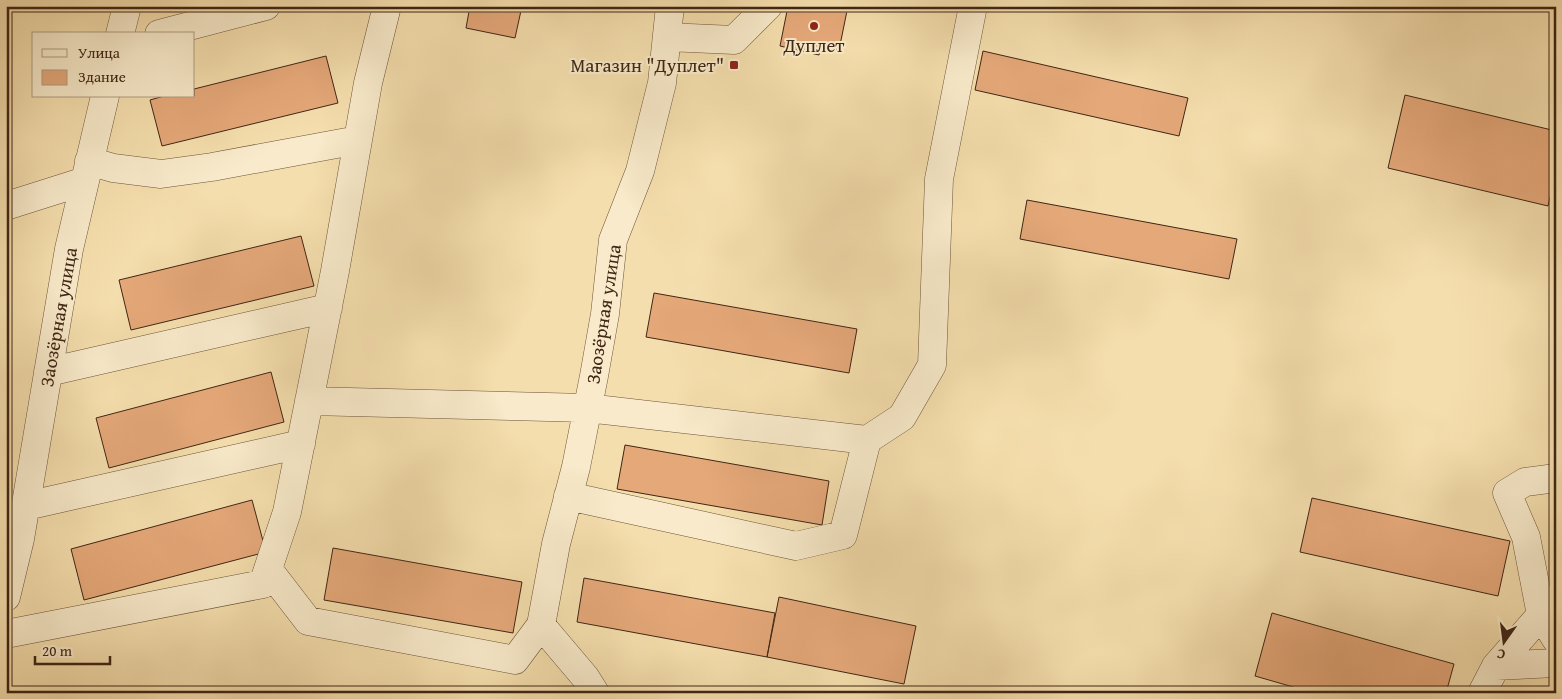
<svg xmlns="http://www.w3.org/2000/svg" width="1562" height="699" font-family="'Gentium Book Plus',serif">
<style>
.building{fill:#e5a879;stroke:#3f2615}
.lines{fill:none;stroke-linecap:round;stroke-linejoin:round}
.minor-casing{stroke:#6c543b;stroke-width:29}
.minor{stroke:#f8eaca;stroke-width:28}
.poi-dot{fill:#8f2418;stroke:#f8eaca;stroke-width:2}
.labels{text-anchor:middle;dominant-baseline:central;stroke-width:4;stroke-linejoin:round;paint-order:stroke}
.poi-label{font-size:19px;fill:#3f2615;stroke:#f8eaca}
.street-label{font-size:19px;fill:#3f2615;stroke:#f8eaca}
</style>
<rect width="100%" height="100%" fill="#f5dead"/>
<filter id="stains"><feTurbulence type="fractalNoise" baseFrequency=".004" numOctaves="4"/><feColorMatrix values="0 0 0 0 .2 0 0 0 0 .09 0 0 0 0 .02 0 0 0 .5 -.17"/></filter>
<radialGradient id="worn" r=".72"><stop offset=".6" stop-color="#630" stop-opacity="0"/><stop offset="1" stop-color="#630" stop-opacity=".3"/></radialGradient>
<path class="building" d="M 470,6 L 522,6 L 515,38 L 466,28 Z
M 788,6 L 848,6 L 839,50 L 821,46 L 819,55 L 780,46 Z
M 983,51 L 1188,98 L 1179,136 L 975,90 Z
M 326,56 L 338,103 L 162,146 L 150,100 L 164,96 L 194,96 L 194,89 Z
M 1405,95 L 1556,131 L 1556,172 L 1548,206 L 1388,168 Z
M 1027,200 L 1237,239 L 1229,279 L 1020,239 Z
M 301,236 L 314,286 L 131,330 L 119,280 Z
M 654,293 L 857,329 L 849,373 L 646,337 Z
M 271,372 L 284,422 L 109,468 L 96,418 Z
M 625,445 L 829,481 L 822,525 L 617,489 Z
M 1312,498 L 1510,541 L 1498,596 L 1300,552 Z
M 252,500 L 266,552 L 84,600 L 71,549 Z
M 333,548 L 522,582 L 513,633 L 324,600 Z
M 584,578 L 775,613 L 767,657 L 577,622 Z
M 779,597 L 916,626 L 904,684 L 767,657 Z
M 1272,613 L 1454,664 L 1446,693 L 1314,693 L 1255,676 Z"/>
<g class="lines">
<defs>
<path id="minor" d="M 120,34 L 127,6
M 159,34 L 266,6
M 667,37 L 734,40 L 768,6
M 89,161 L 113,168 L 161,174 L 212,167 L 358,140
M 6,206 L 85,181
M 48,372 L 328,308
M 309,401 L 587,408 L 867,440 L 902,417 L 932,365 L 939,179 L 973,6
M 568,496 L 796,546 L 843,535 L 867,440
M 26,506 L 301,444
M 6,538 L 20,539 L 69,249 L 105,96
M 268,569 L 308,621 L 515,660 L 541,625 L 556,544 L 576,467 L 594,376 L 605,314 L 613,240 L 640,171 L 662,83 L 670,6
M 6,597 L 20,539
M 1541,615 L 1526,537 L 1507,493 L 1525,482 L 1556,478
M 541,625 L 585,677 L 595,693
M 6,634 L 263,584 L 287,512 L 335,271 L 368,83 L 387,6
M 1496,666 L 1556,663
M 1482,693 L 1496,666 L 1541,615 L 1556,639"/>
</defs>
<use href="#minor" class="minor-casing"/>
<use href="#minor" class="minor"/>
</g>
<g class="poi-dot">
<circle cx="814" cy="26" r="5"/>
<rect x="729" y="60" width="10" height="10" rx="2.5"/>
</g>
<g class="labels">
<g class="poi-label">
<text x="814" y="45">Дуплет</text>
<text x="724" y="65" text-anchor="end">Магазин "Дуплет"</text>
</g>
<g class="street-label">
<text transform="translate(603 314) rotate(-81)">Заозёрная улица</text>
<text transform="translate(58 317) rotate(-80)">Заозёрная улица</text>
</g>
</g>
<rect width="1562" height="699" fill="none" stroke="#f5dead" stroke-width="25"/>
<rect x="8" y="8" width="1547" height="684" fill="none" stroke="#3f2615" stroke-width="2.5"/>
<rect x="12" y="12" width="1537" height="674" fill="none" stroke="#3f2615"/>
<rect x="32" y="32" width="162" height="65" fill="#f8eaca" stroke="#ae9c82"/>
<rect x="42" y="49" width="25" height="8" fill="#f8eaca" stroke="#ae9c82"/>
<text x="78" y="58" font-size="15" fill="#3f2615">Улица</text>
<rect x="42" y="70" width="25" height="15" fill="#e5a879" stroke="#ae9c82"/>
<text x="78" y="82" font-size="15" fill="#3f2615">Здание</text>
<g transform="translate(1504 642) rotate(194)" stroke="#f8eaca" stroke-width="4" paint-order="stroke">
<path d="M0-4L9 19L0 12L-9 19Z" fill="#3f2615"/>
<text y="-8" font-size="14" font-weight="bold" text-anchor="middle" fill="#3f2615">С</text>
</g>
<path d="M35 656v8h75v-8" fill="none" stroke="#3f2615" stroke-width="2.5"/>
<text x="42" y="656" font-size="15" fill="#3f2615" stroke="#f8eaca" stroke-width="4" paint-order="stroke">20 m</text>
<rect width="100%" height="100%" filter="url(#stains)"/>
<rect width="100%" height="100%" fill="url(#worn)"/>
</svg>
